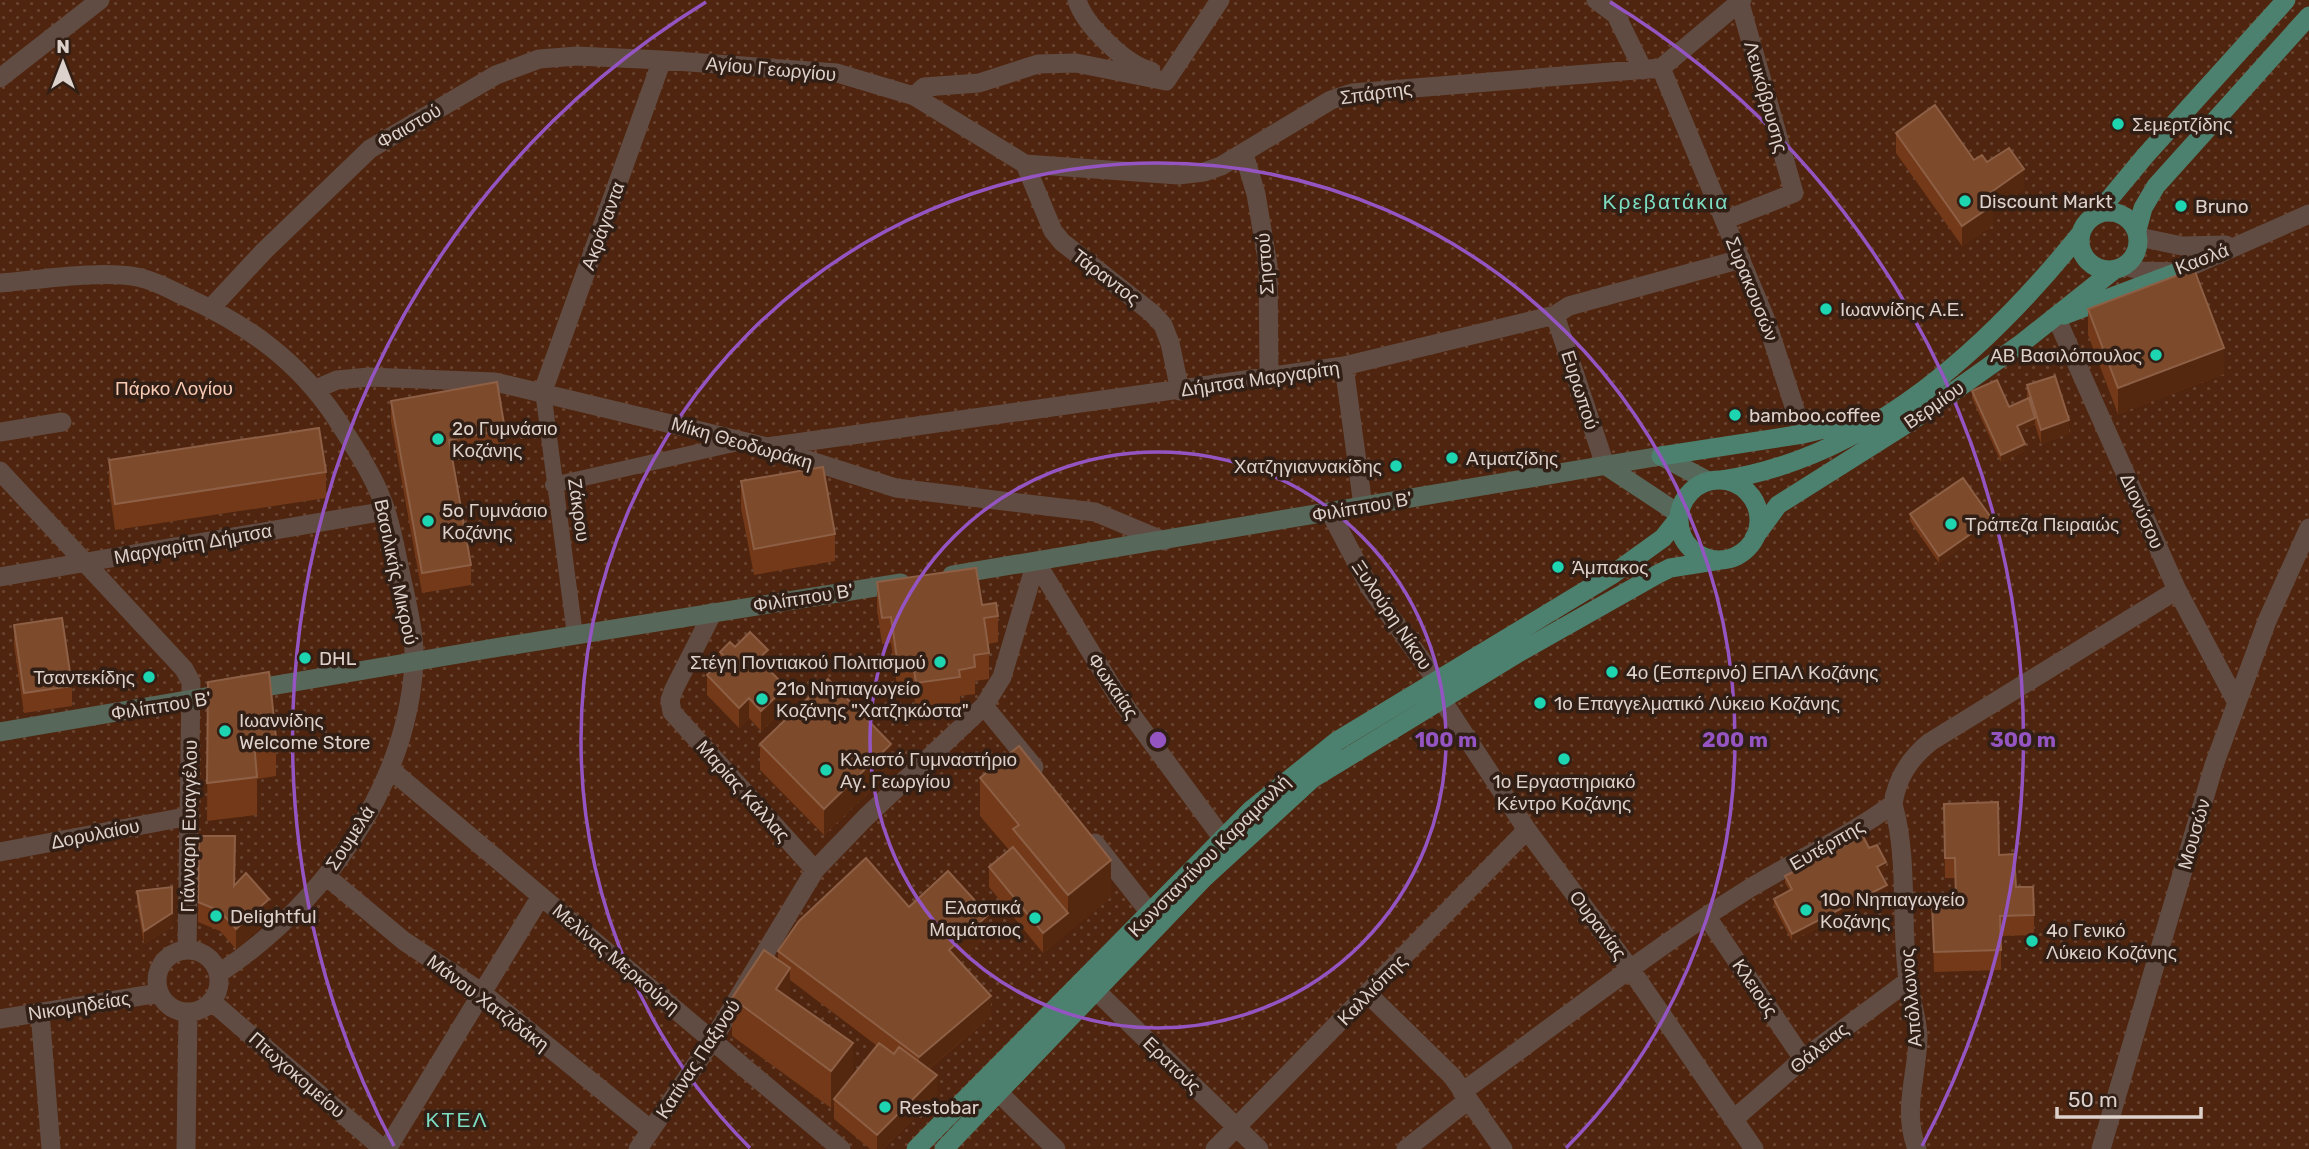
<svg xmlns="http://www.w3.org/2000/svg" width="2309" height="1149" font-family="Rubik,sans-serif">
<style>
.park{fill:url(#park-dots)}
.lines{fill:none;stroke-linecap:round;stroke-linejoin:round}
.pedestrian{stroke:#614c43;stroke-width:16}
.minor{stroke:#614c43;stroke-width:19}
.tertiary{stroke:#614c43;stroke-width:19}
.secondary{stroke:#576759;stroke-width:19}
.primary{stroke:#4d816f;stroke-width:19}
.wall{fill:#733918;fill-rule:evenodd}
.shaded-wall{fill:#54280f}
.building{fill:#7e4a2c;stroke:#8d5f45;stroke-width:2}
.ring{fill:none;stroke:#9455c2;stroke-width:3.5}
.poi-dot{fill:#1dd5b1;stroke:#311f16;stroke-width:2.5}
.labels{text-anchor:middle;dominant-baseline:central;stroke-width:7;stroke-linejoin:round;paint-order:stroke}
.street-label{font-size:19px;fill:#ddd1cb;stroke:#311f16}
.poi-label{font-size:19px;fill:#ddd1cb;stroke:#311f16;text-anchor:start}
.park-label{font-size:19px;fill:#f8c9b3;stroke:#311f16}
.neighbourhood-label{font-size:21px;letter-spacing:2px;fill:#7cddc3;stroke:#311f16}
.centre{fill:#9455c2;stroke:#311f16;stroke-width:3.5}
.ring-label{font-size:21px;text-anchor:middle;font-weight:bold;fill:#9455c2;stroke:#311f16;stroke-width:7;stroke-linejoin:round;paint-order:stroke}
</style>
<defs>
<pattern id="park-dots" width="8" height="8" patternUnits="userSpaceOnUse" patternTransform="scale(1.75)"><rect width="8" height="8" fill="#4f250f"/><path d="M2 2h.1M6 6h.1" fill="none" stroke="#684431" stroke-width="1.8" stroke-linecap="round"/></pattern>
</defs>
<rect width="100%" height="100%" fill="#311f16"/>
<path class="park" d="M 0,0 L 2309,0 L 2309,1149 L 0,1149 Z"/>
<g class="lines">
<path class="pedestrian" d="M 543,391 L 575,635
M 553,485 L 742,442"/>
<path class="minor" d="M 1077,0 C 1084,25 1126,65 1151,71
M 1596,0 L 1616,15 L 1643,70
M 1661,68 L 1767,323 L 1803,434
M 1661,68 L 1742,0
M 0,78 L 100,0
M 914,96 L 924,87 L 979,83 L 1038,64 L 1076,63 L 1166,81 L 1220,0
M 1244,154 L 1256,194 L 1268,265 L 1269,377
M 1025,164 L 1053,231 L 1062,242 L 1152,313 L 1163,325 L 1170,343 L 1180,391
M 1725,220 L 1794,193 L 1739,0
M 0,283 C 39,280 100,270 137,277 C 154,280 171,290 186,297 C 248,325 298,361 336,418 C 354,447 376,478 386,511 C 394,536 398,563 404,589 C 409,613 415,637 414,662 C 407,789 321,906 218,974
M 211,308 L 264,251 L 370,149 L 496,75 L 539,59 L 577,56 L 662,60 L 837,73 L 914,96 L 1025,164 L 1178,175 L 1204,172 L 1221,166 L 1331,100 L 1352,93 L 1661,68
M 1555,315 L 1605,465
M 2056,317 L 2177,590 L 2236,701
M 1344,366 L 1363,506
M 316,389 L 337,380 L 369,377 L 495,382 L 767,447 L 896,488 L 1095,512 L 1164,541
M 543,391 L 662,60
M 0,432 L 62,422
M 767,447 L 1344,366 L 1555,315 L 1569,306 L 1741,259
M 0,471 L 184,669 L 191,682 L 187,950
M 1330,512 L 1370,588 L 1436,680
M 1036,562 L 1117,695 L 1223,839
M 0,577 L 386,511
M 713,612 L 674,689 L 670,700 L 672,712 L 815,870
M 1442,700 L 1527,830 L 1631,970 L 1754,1149
M 984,706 L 1034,767
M 390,769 L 841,1149
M 1893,804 C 1909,861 1900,922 1908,980 C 1910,999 1918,1018 1918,1038 C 1917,1077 1902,1110 1917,1149
M 1095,843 L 1150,913
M 0,852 L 190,816
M 326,876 L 404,941 L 481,992 L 651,1130
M 1707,917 L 1803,1059
M157 981a31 31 0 1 1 62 0a31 31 0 1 1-62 0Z
M 1086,981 L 1259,1149
M 1368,994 L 1452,1076 L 1503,1149
M 211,1001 L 383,1149
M 40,1012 L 51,1149
M 0,1019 L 159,993
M 1462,1092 C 1557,1024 1650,950 1750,888 C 1798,859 1848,837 1893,804 C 1897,778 1909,759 1930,742 L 2177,590
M 999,1093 L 1056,1149
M 1734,1119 L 1803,1059 L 1908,981
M 186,1149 L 188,1012
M 387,1149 L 541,896
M 638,1149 L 712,1041 L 815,870 L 866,817 L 984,706 L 1002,677 L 1036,562
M 1215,1149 L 1527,830
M 1406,1149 L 1467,1101
M 2101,1149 L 2214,765 L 2267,621 L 2309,528"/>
<path class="tertiary" d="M 2139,237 L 2182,246 L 2226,245
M 2125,266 L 2142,271 L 2178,272 L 2309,214"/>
<path class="secondary" d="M 1605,465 L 1679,514
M 952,575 L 1661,456 L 1708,481
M 0,732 L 488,649 L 901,583"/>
<path class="primary" d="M2080 241a29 29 0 1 1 58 0a29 29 0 1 1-58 0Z
M 2096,215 L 2145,156 L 2286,0
M 2137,230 L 2143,208 L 2156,186 L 2309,16
M 2064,315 L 2178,272
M 1661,456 L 1803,434 L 1866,419
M 1722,480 C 1871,457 1990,346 2081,233
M1679 520a40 40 0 1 1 80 0a40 40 0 1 1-80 0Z
M 1754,538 L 1778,505 L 1916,418 L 2022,343 L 2114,270
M 916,1149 L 1251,810 L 1337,741 L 1613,574 L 1663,538 L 1679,518
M 944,1149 L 1204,878 L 1312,779 L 1520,652 L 1658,574 L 1670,568 L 1721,560"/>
</g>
<path class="wall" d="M 1896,133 L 1974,160 L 1987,162 L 2024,189 L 1993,211 L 1993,225 L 1962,246 L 1896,153 Z
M 2088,309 L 2224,374 L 2118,414 L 2088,335 Z
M 2027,385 L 2069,433 L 2041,444 L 2035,424 L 2020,431 L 2025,451 L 2001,462 L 1972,398 L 1972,391 L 2009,407 L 2027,399 Z
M 391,401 L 505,430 L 505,450 L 452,459 L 471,565 L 471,585 L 422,593 L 391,421 Z
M 109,460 L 326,472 L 326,498 L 115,530 L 109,487 Z
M 741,481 L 835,534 L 835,561 L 754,575 L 741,508 Z
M 1910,514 L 1992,526 L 1939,563 L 1910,521 Z
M 877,582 L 998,616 L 998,642 L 988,644 L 989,653 L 989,679 L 975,681 L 975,694 L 960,696 L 960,703 L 916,709 L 912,684 L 897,686 L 891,643 L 882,644 L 877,609 Z
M 14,625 L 72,686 L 72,706 L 24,713 L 14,645 Z
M 735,647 L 768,669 L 786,708 L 761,731 L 749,718 L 739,728 L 707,695 L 707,675 L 720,663 L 720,652 Z
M 208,682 L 276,738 L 276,776 L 257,779 L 257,815 L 207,821 Z
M 760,744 L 891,771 L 824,835 L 760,770 Z
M 980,778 L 1111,897 L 1043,953 L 989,887 L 989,867 L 1009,850 L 980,816 Z
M 1944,804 L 1999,855 L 2016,887 L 2034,915 L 2034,935 L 2001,936 L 2001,970 L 1934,972 L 1932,903 L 1956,902 L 1955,878 L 1945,878 Z
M 199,836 L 234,886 L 269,919 L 236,949 L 220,931 L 198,922 Z
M 1869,848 L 1886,869 L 1880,872 L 1887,892 L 1792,941 L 1774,906 L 1774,899 L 1790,891 L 1785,883 L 1785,876 Z
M 137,891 L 172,927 L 144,944 L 137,904 Z
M 909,907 L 988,935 L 959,961 L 991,1016 L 929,1069 L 937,1095 L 883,1149 L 870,1149 L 834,1119 L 834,1104 L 831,1108 L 732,1036 L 732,998 L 778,960 L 778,951 ZM 790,980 L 876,1045 L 853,1076 L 790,999 Z"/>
<path class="shaded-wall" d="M 2024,169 L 2024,189 L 1993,211 L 1993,225 L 1962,246 L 1962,226 L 1987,195 Z
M 2224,348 L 2224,374 L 2118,414 L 2118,388 Z
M 2035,418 L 2035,424 L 2017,432 L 2017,426 Z
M 2069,420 L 2069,433 L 2041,444 L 2041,430 Z
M 2025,444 L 2025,451 L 2001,462 L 2001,455 Z
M 1992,519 L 1992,526 L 1939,563 L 1939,556 Z
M 768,650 L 768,670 L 758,659 Z
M 786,687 L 786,708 L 761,731 L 761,711 Z
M 749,698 L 749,718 L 739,728 L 739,708 Z
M 891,744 L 891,771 L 824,835 L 824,809 Z
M 1111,860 L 1111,897 L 1068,933 L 1068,895 Z
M 1886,862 L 1886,869 L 1877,874 L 1877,867 Z
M 1887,885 L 1887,892 L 1792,941 L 1792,934 Z
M 269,899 L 269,919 L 236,949 L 236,929 Z
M 172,913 L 172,927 L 144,944 L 144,931 Z
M 1068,913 L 1068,933 L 1043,953 L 1043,933 Z
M 988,915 L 988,935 L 949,970 L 949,950 Z
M 790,968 L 790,1006 L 776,989 Z
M 991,996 L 991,1016 L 919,1077 L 919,1057 Z
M 853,1043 L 853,1081 L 834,1099 L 834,1104 L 831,1108 L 831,1071 Z
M 937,1075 L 937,1095 L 883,1149 L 877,1149 L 877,1135 Z"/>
<path class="building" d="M 1935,105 L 1974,160 L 1982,155 L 1987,162 L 2009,148 L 2024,169 L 1987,195 L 1993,205 L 1962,226 L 1896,133 Z
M 2194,269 L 2224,348 L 2118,388 L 2088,309 Z
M 2055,376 L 2069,420 L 2041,430 L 2027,385 Z
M 1997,380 L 2009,407 L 2029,398 L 2035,418 L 2017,426 L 2025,444 L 2001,455 L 1972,391 Z
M 497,382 L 505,430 L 449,440 L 471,565 L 422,573 L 391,401 Z
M 319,428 L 326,472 L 115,504 L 109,460 Z
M 823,467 L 835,534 L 754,549 L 741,481 Z
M 1963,478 L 1992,519 L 1939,556 L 1910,514 Z
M 976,568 L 982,605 L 996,603 L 998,616 L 984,618 L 989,653 L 974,655 L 975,667 L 959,670 L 960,677 L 916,683 L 912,658 L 897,659 L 891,617 L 882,618 L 877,582 Z
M 62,618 L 72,686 L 24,693 L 14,625 Z
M 750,632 L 768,650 L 758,659 L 786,687 L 761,711 L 749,698 L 739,708 L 707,675 L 725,657 L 720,652 L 730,642 L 735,647 Z
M 269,672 L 276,738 L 254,742 L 257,777 L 207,783 L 208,682 Z
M 828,679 L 891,744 L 824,809 L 760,744 Z
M 1019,746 L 1111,860 L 1068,895 L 1013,829 L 1019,825 L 980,778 Z
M 1998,802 L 1999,855 L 2014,854 L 2016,887 L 2033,887 L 2034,915 L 2000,916 L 2001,950 L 1934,952 L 1932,903 L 1956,902 L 1955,858 L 1945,858 L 1944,804 Z
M 199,836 L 235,836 L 234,886 L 246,873 L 269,899 L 236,929 L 220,911 L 198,902 Z
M 1863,836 L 1869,848 L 1877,845 L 1886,862 L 1877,867 L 1887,885 L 1792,934 L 1774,899 L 1792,889 L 1785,876 Z
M 1013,847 L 1068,913 L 1043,933 L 989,867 Z
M 866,858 L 909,907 L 948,871 L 988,915 L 949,950 L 991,996 L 919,1057 L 778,951 L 799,921 Z
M 172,887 L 172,913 L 144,931 L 137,891 Z
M 764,950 L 790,968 L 776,989 L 853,1043 L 831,1071 L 732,998 Z
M 879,1043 L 894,1054 L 899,1047 L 937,1075 L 877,1135 L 834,1099 Z"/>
<g class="ring">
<circle cx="1158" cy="740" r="288"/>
<path d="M750 1148A577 577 0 1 1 1566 1148"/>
<path d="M394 1146A865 865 0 0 1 706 2M1610 2A865 865 0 0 1 1922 1146"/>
</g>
<g class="poi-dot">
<circle cx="2118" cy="124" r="7"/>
<circle cx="1965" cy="201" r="7"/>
<circle cx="2181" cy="206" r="7"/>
<circle cx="1826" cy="309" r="7"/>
<circle cx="2156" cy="355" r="7"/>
<circle cx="1735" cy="415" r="7"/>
<circle cx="438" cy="439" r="7"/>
<circle cx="1452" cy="458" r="7"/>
<circle cx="1396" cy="466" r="7"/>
<circle cx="428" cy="521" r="7"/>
<circle cx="1951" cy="524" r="7"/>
<circle cx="1558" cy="567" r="7"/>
<circle cx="305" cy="658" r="7"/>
<circle cx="940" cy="662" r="7"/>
<circle cx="1612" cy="672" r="7"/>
<circle cx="149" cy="677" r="7"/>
<circle cx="762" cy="699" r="7"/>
<circle cx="1540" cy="703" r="7"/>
<circle cx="225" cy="731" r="7"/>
<circle cx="1564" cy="759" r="7"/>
<circle cx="826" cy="770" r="7"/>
<circle cx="1806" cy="910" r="7"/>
<circle cx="216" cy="916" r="7"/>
<circle cx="1035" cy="918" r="7"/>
<circle cx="2032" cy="941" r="7"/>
<circle cx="885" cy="1107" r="7"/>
</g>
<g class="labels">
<g class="street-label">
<text transform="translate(771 69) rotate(5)">Αγίου Γεωργίου</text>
<text transform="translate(1376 93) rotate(-8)">Σπάρτης</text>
<text transform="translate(1766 97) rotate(74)">Λευκόβρυσης</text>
<text transform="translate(409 126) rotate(-30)">Φαιστού</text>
<text transform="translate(603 226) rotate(-70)">Ακράγαντα</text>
<text transform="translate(2202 259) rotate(-21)">Κασλά</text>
<text transform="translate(1265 264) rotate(-94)">Σηστού</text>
<text transform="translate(1106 277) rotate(37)">Τάραντος</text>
<text transform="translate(1752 289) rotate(68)">Συρακουσών</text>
<text transform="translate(1260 379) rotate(-8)">Δήμτσα Μαργαρίτη</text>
<text transform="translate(1580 390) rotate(72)">Ευρωπού</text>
<text transform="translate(1934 405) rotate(-35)">Βερμίου</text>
<text transform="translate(742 443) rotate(16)">Μίκη Θεοδωράκη</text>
<text transform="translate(1362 507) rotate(-10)">Φιλίππου Β'</text>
<text transform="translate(579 510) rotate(82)">Ζάκρου</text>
<text transform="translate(2142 511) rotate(66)">Διονύσου</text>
<text transform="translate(193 544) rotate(-10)">Μαργαρίτη Δήμτσα</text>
<text transform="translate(396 572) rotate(78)">Βασιλικής Μικρού</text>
<text transform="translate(803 598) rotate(-9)">Φιλίππου Β'</text>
<text transform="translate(1392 615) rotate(56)">Ξυλούρη Νίκου</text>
<text transform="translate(1113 686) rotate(56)">Φωκαίας</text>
<text transform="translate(161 706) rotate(-9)">Φιλίππου Β'</text>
<text transform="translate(743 791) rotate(48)">Μαρίας Κάλλας</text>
<text transform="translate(189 826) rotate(-89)">Γιάνναρη Ευαγγέλου</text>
<text transform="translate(95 834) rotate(-11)">Δορυλαίου</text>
<text transform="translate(2194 834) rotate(-74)">Μουσών</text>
<text transform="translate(350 838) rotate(-57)">Σουμελά</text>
<text transform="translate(1827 845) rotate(-30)">Ευτέρπης</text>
<text transform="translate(1209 856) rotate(-45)">Κωνσταντίνου Καραμανλή</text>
<text transform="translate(1598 925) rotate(53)">Ουρανίας</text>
<text transform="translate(616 959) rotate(40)">Μελίνας Μερκούρη</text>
<text transform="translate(1755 988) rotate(56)">Κλειούς</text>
<text transform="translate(1372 990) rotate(-46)">Καλλιόπης</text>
<text transform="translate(1911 998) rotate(-95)">Απόλλωνος</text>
<text transform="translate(488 1003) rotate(37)">Μάνου Χατζιδάκη</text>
<text transform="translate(79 1006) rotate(-9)">Νικομηδείας</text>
<text transform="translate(1819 1048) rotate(-39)">Θάλειας</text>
<text transform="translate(698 1059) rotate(-57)">Κατίνας Παξινού</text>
<text transform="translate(1172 1065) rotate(44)">Ερατούς</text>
<text transform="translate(297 1075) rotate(41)">Πτωχοκομείου</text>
</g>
<g class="poi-label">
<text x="2132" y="124">Σεμερτζίδης</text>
<text x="1979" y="201">Discount Markt</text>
<text x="2195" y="206">Bruno</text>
<text x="1840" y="309">Ιωαννίδης Α.Ε.</text>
<text x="2142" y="355" text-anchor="end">ΑΒ Βασιλόπουλος</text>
<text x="1749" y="415">bamboo.coffee</text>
<text x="452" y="428">2o Γυμνάσιο<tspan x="452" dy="22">Κοζάνης</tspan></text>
<text x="1466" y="458">Ατματζίδης</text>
<text x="1382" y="466" text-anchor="end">Χατζηγιαννακίδης</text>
<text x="442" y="510">5o Γυμνάσιο<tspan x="442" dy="22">Κοζάνης</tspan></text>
<text x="1965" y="524">Τράπεζα Πειραιώς</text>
<text x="1572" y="567">Άμπακος</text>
<text x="319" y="658">DHL</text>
<text x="926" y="662" text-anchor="end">Στέγη Ποντιακού Πολιτισμού</text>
<text x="1626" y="672">4ο (Εσπερινό) ΕΠΑΛ Κοζάνης</text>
<text x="135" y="677" text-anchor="end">Τσαντεκίδης</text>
<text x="776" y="688">21ο Νηπιαγωγείο<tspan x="776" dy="22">Κοζάνης "Χατζηκώστα"</tspan></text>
<text x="1554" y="703">1ο Επαγγελματικό Λύκειο Κοζάνης</text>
<text x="239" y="720">Ιωαννίδης<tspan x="239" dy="22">Welcome Store</tspan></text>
<text x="840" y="759">Κλειστό Γυμναστήριο<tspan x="840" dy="22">Αγ. Γεωργίου</tspan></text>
<text x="1564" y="781" text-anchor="middle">1ο Εργαστηριακό<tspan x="1564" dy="22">Κέντρο Κοζάνης</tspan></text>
<text x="1820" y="899">10ο Νηπιαγωγείο<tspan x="1820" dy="22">Κοζάνης</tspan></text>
<text x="1021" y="907" text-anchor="end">Ελαστικά<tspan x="1021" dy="22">Μαμάτσιος</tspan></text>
<text x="230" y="916">Delightful</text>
<text x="2046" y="930">4ο Γενικό<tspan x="2046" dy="22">Λύκειο Κοζάνης</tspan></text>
<text x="899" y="1107">Restobar</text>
</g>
<g class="park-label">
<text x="174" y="388">Πάρκο Λογίου</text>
</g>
<g class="neighbourhood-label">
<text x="1666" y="201">Κρεβατάκια</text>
<text x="457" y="1119">ΚΤΕΛ</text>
</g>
</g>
<circle cx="1158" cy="740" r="10" class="centre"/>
<g class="ring-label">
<text x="1446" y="747">100 m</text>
<text x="1735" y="747">200 m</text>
<text x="2023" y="747">300 m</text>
</g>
<g transform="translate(63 63)" stroke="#311f16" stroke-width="5" paint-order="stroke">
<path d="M0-5L12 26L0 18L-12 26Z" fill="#ddd1cb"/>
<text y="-10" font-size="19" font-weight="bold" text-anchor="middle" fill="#ddd1cb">N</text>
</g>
<path d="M2057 1107v10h144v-10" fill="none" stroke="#ddd1cb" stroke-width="3.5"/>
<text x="2068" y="1107" font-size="21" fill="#ddd1cb" stroke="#311f16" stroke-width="5" paint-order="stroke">50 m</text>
</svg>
